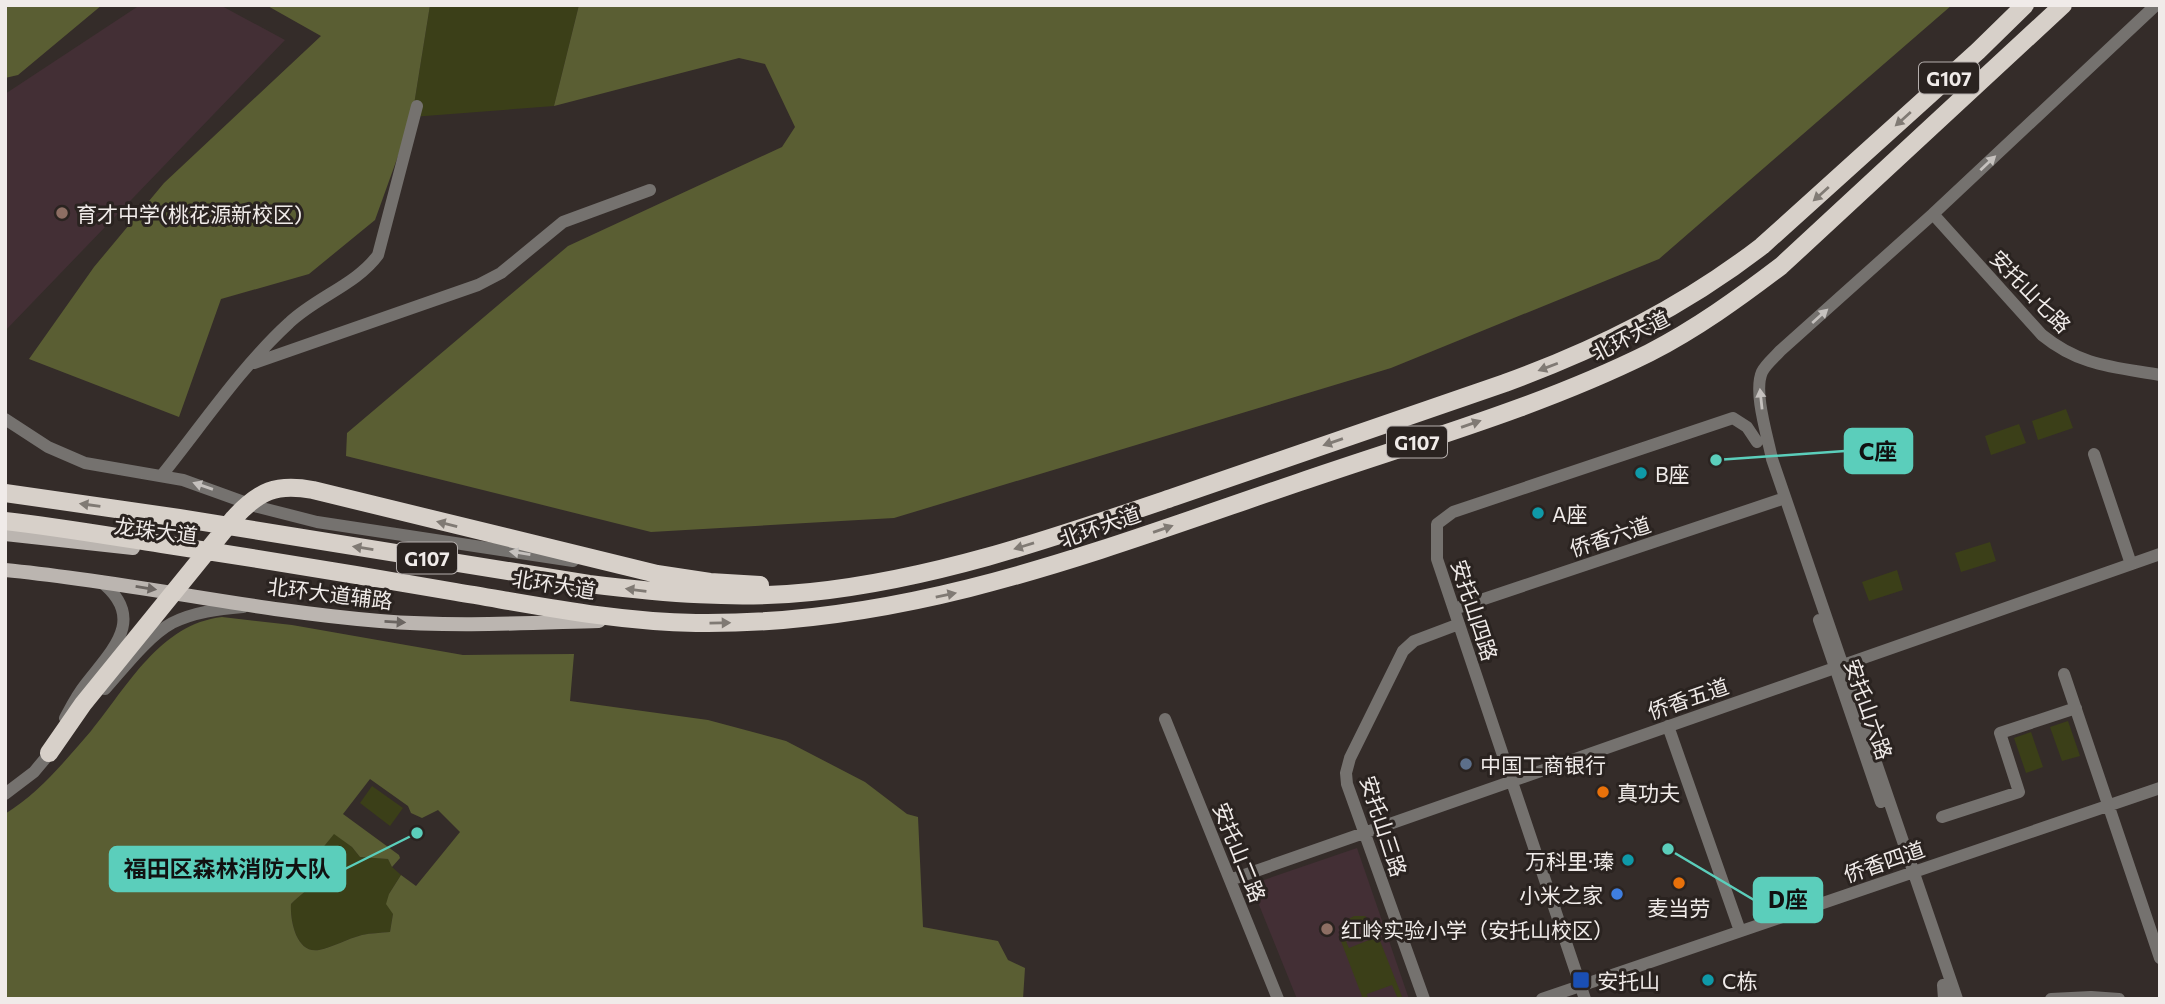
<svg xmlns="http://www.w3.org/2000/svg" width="2165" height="1004" font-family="Commissioner,'Noto Sans SC',sans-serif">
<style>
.education{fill:#432f35}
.green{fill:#3b3f18;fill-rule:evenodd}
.forest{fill:#5a5e33;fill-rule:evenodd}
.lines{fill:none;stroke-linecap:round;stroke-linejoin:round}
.minor{stroke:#75726f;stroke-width:12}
.major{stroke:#bbb5b0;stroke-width:14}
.highway{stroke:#d7d0c9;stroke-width:18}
.oneway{fill:#807a74}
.oneway2{fill:#c5c1be}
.oneway3{fill:#6b6561}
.education-dot{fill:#8d6e63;stroke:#2a2320;stroke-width:2.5}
.culture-dot{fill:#0f9aa8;stroke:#2a2320;stroke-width:2.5}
.service-dot{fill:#5c6f8a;stroke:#2a2320;stroke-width:2.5}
.food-dot{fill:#e8710a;stroke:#2a2320;stroke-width:2.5}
.shop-dot{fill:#3f7fe0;stroke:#2a2320;stroke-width:2.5}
.transit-dot{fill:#1a4fb4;stroke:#2a2320;stroke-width:2.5}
.labels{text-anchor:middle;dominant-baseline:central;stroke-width:6;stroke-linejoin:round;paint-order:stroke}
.shield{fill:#2a2320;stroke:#b5afad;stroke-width:2}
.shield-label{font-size:19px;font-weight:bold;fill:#f0ebe9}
.poi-label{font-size:21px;fill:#f0ebe9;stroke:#2a2320;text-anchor:start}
.street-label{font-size:21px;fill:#f0ebe9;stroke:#2a2320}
.leader{fill:none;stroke:#5bcebb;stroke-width:2.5}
.callout-dot{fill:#5bcebb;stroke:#2a2320;stroke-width:2.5}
.callout{fill:#5bcebb;stroke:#5bcebb;stroke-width:2.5}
.callout-label{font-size:23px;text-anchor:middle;font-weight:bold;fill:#111}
</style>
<rect width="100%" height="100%" fill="#342c29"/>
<path class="education" d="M 140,5 L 220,5 L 285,40 L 5,331 L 5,94 Z
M 1357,848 L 1409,999 L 1297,999 L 1253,890 L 1255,883 Z"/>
<path class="green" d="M 430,5 L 579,5 L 554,106 L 412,117 Z
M 2066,409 L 2073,428 L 2038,440 L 2032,421 Z
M 2019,424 L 2026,443 L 1991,455 L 1985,436 Z
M 1990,542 L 1996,561 L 1961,572 L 1955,553 Z
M 1897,570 L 1903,590 L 1869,601 L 1862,582 Z
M 2068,721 L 2080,756 L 2062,761 L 2050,727 Z
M 2031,732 L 2043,767 L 2026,773 L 2014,738 Z
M 372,786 L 403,808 L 390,826 L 360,803 Z
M 334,833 L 352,847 L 360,857 L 388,859 L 392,867 L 401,875 L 389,894 L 393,914 L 390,932 C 380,933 371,933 362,935 C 347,939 333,947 319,950 C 296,954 290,920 291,904 C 313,881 325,886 321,850 Z
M 1354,916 L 1365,916 L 1373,923 L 1403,999 L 1398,999 L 1392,985 L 1367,994 L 1368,999 L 1363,999 L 1339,936 L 1345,921 ZM 1359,920 L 1369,926 L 1374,938 L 1349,948 C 1343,936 1342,923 1359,920 Z"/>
<path class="forest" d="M 5,5 L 102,5 L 18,75 L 5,78 Z
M 266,5 L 430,5 L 412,117 L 375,220 L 309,274 L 221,299 L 179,417 L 29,359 L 94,267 L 164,183 L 321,36 Z
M 579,5 L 1952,5 L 1659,259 L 1391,368 L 894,518 L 651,532 L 346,456 L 347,433 L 568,246 L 782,147 L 795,127 L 765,64 L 739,58 L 554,106 Z
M 222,617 L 292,625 L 463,655 L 574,654 L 570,701 L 708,720 L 786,741 L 865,782 L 907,814 L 918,817 L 923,927 L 998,941 L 1008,960 L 1025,968 L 1023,999 L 5,999 L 5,814 C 39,793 65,761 91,731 C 127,687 160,624 222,617 ZM 370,779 L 408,806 L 411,813 L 422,818 L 438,810 L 460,832 L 416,886 L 401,875 L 389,894 L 386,904 L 393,914 L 390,932 C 380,933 371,933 362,935 C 347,939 333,947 319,950 C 296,954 290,920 291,904 C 314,881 325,886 321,850 L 334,834 L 352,847 L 360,857 L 388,859 L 392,867 L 400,858 L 399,855 L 343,814 Z"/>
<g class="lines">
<path class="minor" d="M 1933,214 L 2042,335 C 2080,366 2114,367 2160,375
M 254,363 L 478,285 L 501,273 L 563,222 L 650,190
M 5,419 L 48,447 L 85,463 L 183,480 L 258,507 L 317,522 L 573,561
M 2094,454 L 2131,564
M 162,475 C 203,424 241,367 289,323 C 316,297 356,285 378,255 L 417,106
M 1454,609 L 1779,500
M 1819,620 L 1881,802
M 2064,674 L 2160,958
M 105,689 C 123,669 148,636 172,623 C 194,612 219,609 243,607
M 65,718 C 71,707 77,695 85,685 C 112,650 148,618 100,581
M 1165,719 L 1278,999
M 1668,726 L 1740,931
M 5,794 L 34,772 L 54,748
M 1942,817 L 2019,792 L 2000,733 L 2076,708
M 1230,880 L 2160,554
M 1943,985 L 1944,999
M 1424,999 L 1347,784 L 1346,773 L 1350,758 L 1403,651 L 1414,641 L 1459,624
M 1542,999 L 2160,788
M 1585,999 L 1437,559 L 1437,524 L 1453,512 L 1733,418 L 1747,427 L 1757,442
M 1957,999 L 1772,459 C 1768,438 1753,392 1762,372 C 1766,364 1774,358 1780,351 L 1933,214 L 2156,5
M 2051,999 L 2091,997 L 2119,999"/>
<path class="major" d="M 5,534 L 133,548
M 5,570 C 131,582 254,611 380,621 C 453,627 526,623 599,621"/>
<path class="highway" d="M 5,493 L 179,518 L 589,584 C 663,593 737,600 811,592 C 936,579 1056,537 1174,497 C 1285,459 1395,421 1505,383 C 1598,349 1683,307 1762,246 L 1978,51 L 2025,5
M 5,521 C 58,527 110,536 162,544 C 260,559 358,575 456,592 C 535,605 616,622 696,623 C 910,626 1100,550 1300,482 C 1416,442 1538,408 1649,353 C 1696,329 1739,298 1781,266 L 2063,5
M 49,753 L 83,704 L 234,518 C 259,491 276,483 313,490 L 657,574 L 710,582 L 760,585"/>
</g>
<defs><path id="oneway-solid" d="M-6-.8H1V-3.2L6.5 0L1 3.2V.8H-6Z" transform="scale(1.75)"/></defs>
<g class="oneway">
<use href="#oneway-solid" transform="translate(1903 119) rotate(138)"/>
<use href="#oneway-solid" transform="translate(1821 194) rotate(138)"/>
<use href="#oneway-solid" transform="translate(1548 367) rotate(159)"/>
<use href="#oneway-solid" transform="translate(1471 424) rotate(-19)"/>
<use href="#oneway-solid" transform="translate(1333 442) rotate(161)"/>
<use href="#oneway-solid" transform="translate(90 505) rotate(-172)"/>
<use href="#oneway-solid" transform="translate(447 524) rotate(-166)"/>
<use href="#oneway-solid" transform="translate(1163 529) rotate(-19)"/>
<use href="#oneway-solid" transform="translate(1024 546) rotate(163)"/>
<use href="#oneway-solid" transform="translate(363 548) rotate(-171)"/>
<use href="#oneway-solid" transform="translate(636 590) rotate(-173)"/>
<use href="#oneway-solid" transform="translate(946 595) rotate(-12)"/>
<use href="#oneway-solid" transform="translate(720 623) rotate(-1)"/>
</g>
<g class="oneway2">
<use href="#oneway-solid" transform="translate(1988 163) rotate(-43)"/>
<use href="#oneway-solid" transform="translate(1820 316) rotate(-42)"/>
<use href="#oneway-solid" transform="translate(1761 399) rotate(-96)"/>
<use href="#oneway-solid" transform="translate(203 486) rotate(-161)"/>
<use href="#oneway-solid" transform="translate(520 553) rotate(-171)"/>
</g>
<g class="oneway3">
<use href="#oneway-solid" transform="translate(146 588) rotate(9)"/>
<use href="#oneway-solid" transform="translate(395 622) rotate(3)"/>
</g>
<g class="education-dot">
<circle cx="62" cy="213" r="7"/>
<circle cx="1327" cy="929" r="7"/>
</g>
<g class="culture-dot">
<circle cx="1641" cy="473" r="7"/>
<circle cx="1538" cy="513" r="7"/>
<circle cx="1628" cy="860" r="7"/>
<circle cx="1708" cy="980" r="7"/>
</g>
<circle class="service-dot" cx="1466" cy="764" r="7"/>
<g class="food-dot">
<circle cx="1603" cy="792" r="7"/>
<circle cx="1679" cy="883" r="7"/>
</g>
<circle class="shop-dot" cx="1617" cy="894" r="7"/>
<rect class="transit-dot" x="1572" y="971" width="18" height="18" rx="3.5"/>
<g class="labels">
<g class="shield">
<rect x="1919" y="62.5" width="60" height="31" rx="5"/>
<rect x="1387" y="426.5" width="60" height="31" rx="5"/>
<rect x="397" y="542.5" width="60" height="31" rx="5"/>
</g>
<g class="shield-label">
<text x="1949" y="78">G107</text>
<text x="1417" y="442">G107</text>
<text x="427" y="558">G107</text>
</g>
<g class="poi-label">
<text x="76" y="213">育才中学(桃花源新校区)</text>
<text x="1655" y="473">B座</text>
<text x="1552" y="513">A座</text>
<text x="1480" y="764">中国工商银行</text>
<text x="1617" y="792">真功夫</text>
<text x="1614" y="860" text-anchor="end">万科里·瑧</text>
<text x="1603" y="894" text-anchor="end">小米之家</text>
<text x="1679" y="907" text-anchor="middle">麦当劳</text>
<text x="1341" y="929">红岭实验小学（安托山校区）</text>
<text x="1597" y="980">安托山</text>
<text x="1722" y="980">C栋</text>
</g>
<g class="street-label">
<text transform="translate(2031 291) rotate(46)">安托山七路</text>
<text transform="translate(1630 335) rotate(-27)">北环大道</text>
<text transform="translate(1100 526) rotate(-19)">北环大道</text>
<text transform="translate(156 530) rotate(7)">龙珠大道</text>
<text transform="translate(1610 536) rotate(-18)">侨香六道</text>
<text transform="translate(554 584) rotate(9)">北环大道</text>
<text transform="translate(330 593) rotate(7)">北环大道辅路</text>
<text transform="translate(1475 610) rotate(72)">安托山四路</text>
<text transform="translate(1688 698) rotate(-19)">侨香五道</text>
<text transform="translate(1869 709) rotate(71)">安托山六路</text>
<text transform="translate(1384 826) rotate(72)">安托山三路</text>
<text transform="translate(1240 852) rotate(68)">安托山二路</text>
<text transform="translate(1884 861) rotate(-19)">侨香四道</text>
</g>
</g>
<path class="leader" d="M1716 460L1845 451M417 833L345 869M1668 849L1754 900"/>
<g class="callout-dot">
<circle cx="1716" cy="460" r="7"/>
<circle cx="417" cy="833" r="7"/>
<circle cx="1668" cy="849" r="7"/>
</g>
<g class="callout">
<rect x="1845" y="429" width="67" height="44" rx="7"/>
<rect x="110" y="847" width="235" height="44" rx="7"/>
<rect x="1754" y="878" width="68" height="44" rx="7"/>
</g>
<g class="callout-label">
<text x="1878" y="460">C座</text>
<text x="227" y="877">福田区森林消防大队</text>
<text x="1788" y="908">D座</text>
</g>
<rect width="2165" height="1004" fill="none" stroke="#f0ebe9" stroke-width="14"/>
</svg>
